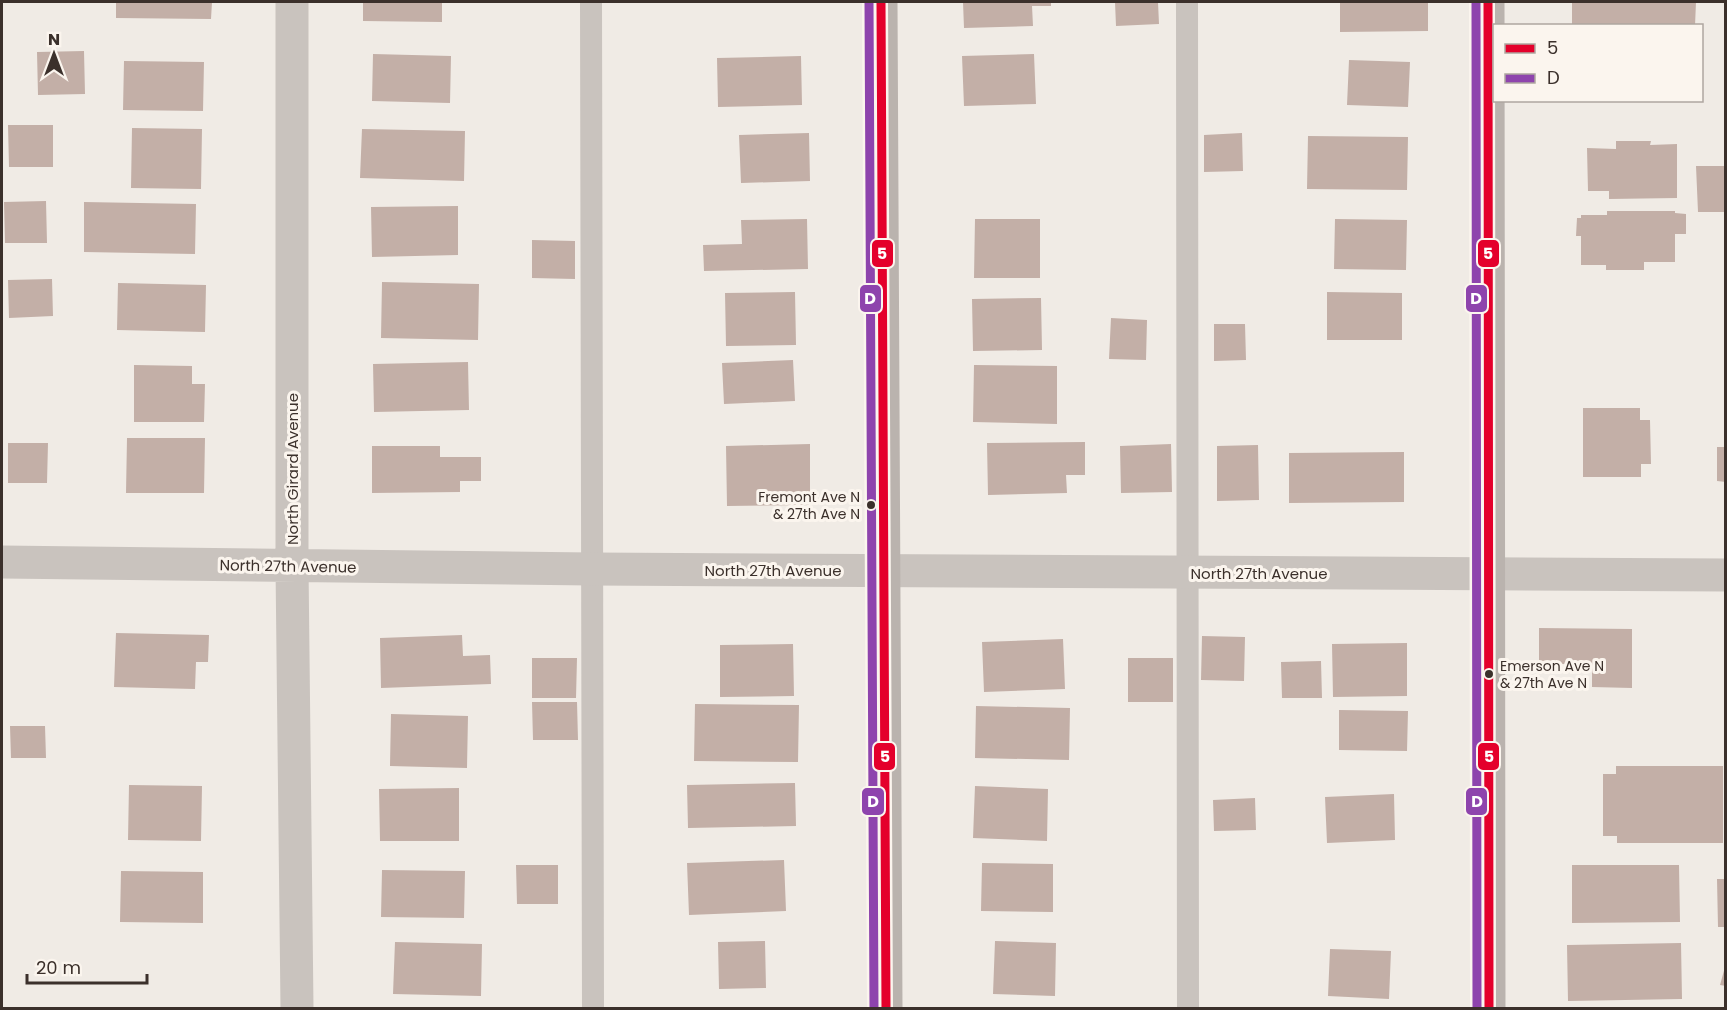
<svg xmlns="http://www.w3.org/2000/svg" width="1727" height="1010" font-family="Poppins,sans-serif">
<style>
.building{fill:#c3afa7}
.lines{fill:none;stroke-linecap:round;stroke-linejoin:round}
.lane{stroke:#c9c3be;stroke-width:22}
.street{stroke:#c9c3be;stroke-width:33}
.secondary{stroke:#bab3ae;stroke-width:33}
.bus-1-casing{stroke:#fbf5ee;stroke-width:14}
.bus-2-casing{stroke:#fbf5ee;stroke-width:14}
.bus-1{stroke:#e4002b;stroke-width:9}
.bus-2{stroke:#8e44ad;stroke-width:9}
.bus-dot{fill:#3b302b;stroke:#fbf5ee;stroke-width:2}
.labels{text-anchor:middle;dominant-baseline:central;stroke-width:6;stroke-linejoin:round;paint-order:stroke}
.bus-label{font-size:14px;fill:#3b302b;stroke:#fbf5ee;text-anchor:end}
.street-label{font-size:15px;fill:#3b302b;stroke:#fbf5ee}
.line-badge{stroke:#fbf5ee;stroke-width:2}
.badge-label{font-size:16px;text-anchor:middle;font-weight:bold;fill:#fff}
</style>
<rect width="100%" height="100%" fill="#f0ebe5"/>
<path class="building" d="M 116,2 L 212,2 L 211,19 L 116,18 Z
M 363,2 L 442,2 L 442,22 L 363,21 Z
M 963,2 L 1051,2 L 1051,6 L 1032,6 L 1033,26 L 964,28 Z
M 1115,2 L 1158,2 L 1159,24 L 1116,26 Z
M 1340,2 L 1428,2 L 1428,31 L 1340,32 Z
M 1572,2 L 1696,2 L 1695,26 L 1572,26 Z
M 84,51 L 85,94 L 38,95 L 37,52 Z
M 373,54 L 451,56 L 450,103 L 372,101 Z
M 1034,54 L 1036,104 L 964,106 L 962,56 Z
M 801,56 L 802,105 L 718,107 L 717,58 Z
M 1349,60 L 1410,62 L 1408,107 L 1347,105 Z
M 124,61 L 204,62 L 203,111 L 123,110 Z
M 8,125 L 53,125 L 53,167 L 9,167 Z
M 132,128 L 202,129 L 201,189 L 131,188 Z
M 362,129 L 465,131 L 464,181 L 360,178 Z
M 809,133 L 810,181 L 741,183 L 739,135 Z
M 1242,133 L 1243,171 L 1204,172 L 1204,135 Z
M 1308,136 L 1408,137 L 1407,190 L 1307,189 Z
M 1616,141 L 1651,141 L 1650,145 L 1677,144 L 1677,198 L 1609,199 L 1609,191 L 1588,191 L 1587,148 L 1616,149 Z
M 1696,166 L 1726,166 L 1726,212 L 1698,212 Z
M 46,201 L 47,243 L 5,243 L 4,202 Z
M 84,202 L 196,204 L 195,254 L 84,252 Z
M 458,206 L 458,255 L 372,257 L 371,207 Z
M 1607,211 L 1675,211 L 1675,213 L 1686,214 L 1686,234 L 1675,234 L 1675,262 L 1644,262 L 1644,270 L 1606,270 L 1606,265 L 1581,265 L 1581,236 L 1576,236 L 1577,218 L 1581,218 L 1581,215 L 1607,215 Z
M 807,219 L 808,269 L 704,271 L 703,245 L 742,244 L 741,220 Z
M 975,219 L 1040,219 L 1040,278 L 974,278 Z
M 1335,219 L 1407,220 L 1406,270 L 1334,269 Z
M 532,240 L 575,241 L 575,279 L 532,278 Z
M 52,279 L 53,316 L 9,318 L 8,280 Z
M 382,282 L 479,284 L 478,340 L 381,338 Z
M 118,283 L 206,285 L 205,332 L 117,330 Z
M 795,292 L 796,345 L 726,346 L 725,293 Z
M 1327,292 L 1402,293 L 1402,340 L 1327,340 Z
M 1041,298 L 1042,350 L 973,351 L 972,299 Z
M 1111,318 L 1147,320 L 1146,360 L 1109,359 Z
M 1214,324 L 1245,324 L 1246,360 L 1214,361 Z
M 793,360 L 795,401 L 724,404 L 722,363 Z
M 468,362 L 469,410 L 374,412 L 373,364 Z
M 134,365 L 192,366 L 192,384 L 205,384 L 204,422 L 134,422 Z
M 974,365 L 1057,366 L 1057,424 L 973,422 Z
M 1583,408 L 1640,408 L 1640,420 L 1650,420 L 1651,464 L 1641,464 L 1641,477 L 1583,477 Z
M 127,438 L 205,438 L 204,493 L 126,493 Z
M 1085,442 L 1085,475 L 1066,475 L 1067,493 L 988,495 L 987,443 Z
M 8,443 L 48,443 L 47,483 L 8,483 Z
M 810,444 L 810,505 L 727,506 L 726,446 Z
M 1171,444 L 1172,492 L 1121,493 L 1120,446 Z
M 1258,445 L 1259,500 L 1217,501 L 1217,446 Z
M 372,446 L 440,446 L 440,457 L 481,457 L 481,481 L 460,481 L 460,492 L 372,493 Z
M 1717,447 L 1726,447 L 1726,482 L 1717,481 Z
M 1404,452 L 1404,502 L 1289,503 L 1289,453 Z
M 1539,628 L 1632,629 L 1632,688 L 1592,687 L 1592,664 L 1539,664 Z
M 116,633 L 209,635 L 208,662 L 196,662 L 195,689 L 114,687 Z
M 462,635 L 463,656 L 490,655 L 491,684 L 381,688 L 380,638 Z
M 1202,636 L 1245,637 L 1244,681 L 1201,680 Z
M 1063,639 L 1065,689 L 984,692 L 982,642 Z
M 1407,643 L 1407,696 L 1333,697 L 1332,644 Z
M 793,644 L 794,696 L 720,697 L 720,645 Z
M 532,658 L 577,658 L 576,698 L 532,698 Z
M 1128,658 L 1173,658 L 1173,702 L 1128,702 Z
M 1321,661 L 1322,698 L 1282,698 L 1281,662 Z
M 532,702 L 577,702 L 578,740 L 533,740 Z
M 695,704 L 799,705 L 798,762 L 694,761 Z
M 976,706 L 1070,708 L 1069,760 L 975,758 Z
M 1339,710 L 1408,711 L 1407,751 L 1339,750 Z
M 391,714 L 468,716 L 467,768 L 390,766 Z
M 10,726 L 45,726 L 46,758 L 11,758 Z
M 1616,766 L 1723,766 L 1723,843 L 1617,843 L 1617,836 L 1603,836 L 1603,774 L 1616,774 Z
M 795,783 L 796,826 L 688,828 L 687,785 Z
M 129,785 L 202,786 L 201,841 L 128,840 Z
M 975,786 L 1048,789 L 1047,841 L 973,838 Z
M 459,788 L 459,841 L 380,841 L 379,789 Z
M 1394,794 L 1395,840 L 1327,843 L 1325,797 Z
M 1255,798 L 1256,830 L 1214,831 L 1213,800 Z
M 784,860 L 786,911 L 689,915 L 687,863 Z
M 982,863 L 1053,864 L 1053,912 L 981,911 Z
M 516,865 L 558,865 L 558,904 L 517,904 Z
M 1572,865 L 1679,865 L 1680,922 L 1572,923 Z
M 382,870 L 465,871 L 464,918 L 381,917 Z
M 121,871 L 203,872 L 203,923 L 120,922 Z
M 1717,879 L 1726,879 L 1726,927 L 1718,927 Z
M 765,941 L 766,988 L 719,989 L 718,942 Z
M 995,941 L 1056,943 L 1055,996 L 993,994 Z
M 395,942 L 482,944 L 481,996 L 393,994 Z
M 1681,943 L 1682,999 L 1568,1001 L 1567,945 Z
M 1330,949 L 1391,951 L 1389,999 L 1328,996 Z
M 1725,967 L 1726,967 L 1726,986 L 1720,985 Z"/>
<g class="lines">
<path class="lane" d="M 591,2 L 593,1008
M 1187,2 L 1188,1008"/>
<path class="street" d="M 292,2 L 292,566 L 297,1008
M 2,562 L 592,569 L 1726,575"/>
<path class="secondary" d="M 881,2 L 886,1008
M 1488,2 L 1489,1008"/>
<defs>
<path id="bus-1" d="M 881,2 L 886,1008
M 1488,2 L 1489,1008"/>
<path id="bus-2" d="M 869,2 L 874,1008
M 1476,2 L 1477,1008"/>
</defs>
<use href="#bus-1" class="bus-1-casing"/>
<use href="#bus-2" class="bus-2-casing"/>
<use href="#bus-1" class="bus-1"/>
<use href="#bus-2" class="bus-2"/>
</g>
<g class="bus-dot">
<circle cx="871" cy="505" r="5"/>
<circle cx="1489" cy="674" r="5"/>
</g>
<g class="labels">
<g class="bus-label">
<text x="860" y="497">Fremont Ave N<tspan x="860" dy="17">&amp; 27th Ave N</tspan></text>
<text x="1500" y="666" text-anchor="start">Emerson Ave N<tspan x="1500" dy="17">&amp; 27th Ave N</tspan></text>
</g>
<g class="street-label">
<text transform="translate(292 469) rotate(-90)">North Girard Avenue</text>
<text transform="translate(288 566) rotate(1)">North 27th Avenue</text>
<text x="773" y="570">North 27th Avenue</text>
<text x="1259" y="573">North 27th Avenue</text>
</g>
</g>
<g class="line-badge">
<rect x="871" y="239" width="23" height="29" rx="6" fill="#e4002b"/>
<rect x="1477" y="239" width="23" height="29" rx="6" fill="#e4002b"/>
<rect x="859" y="284" width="23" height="29" rx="6" fill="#8e44ad"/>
<rect x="1465" y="284" width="23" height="29" rx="6" fill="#8e44ad"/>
<rect x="873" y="742" width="23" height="29" rx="6" fill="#e4002b"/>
<rect x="1477" y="742" width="23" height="29" rx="6" fill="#e4002b"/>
<rect x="861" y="787" width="24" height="29" rx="6" fill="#8e44ad"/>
<rect x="1465" y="787" width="23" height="29" rx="6" fill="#8e44ad"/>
</g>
<g class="badge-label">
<text x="882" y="259">5</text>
<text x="1488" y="259">5</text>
<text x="870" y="304">D</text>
<text x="1476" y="304">D</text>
<text x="885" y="762">5</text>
<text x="1489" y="762">5</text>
<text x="873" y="807">D</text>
<text x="1477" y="807">D</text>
</g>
<rect width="1727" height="1010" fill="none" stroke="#3b302b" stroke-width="6"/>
<rect x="1493" y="24" width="210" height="78" fill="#fbf5ee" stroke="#aea6a0" stroke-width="1.5"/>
<rect x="1505" y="44" width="30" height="9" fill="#e4002b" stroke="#aea6a0" stroke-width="1.5"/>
<text x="1547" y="54" font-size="18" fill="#3b302b">5</text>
<rect x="1505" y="74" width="30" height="9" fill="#8e44ad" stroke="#aea6a0" stroke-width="1.5"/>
<text x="1547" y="84" font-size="18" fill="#3b302b">D</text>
<g transform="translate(54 54)" stroke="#fbf5ee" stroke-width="4.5" paint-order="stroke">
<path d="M0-4.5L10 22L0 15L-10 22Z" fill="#3b302b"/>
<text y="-9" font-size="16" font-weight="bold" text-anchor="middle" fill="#3b302b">N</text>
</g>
<path d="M27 974v9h120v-9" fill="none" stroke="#3b302b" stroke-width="3"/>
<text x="36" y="974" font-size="18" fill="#3b302b" stroke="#fbf5ee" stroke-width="4.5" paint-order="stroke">20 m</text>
</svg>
